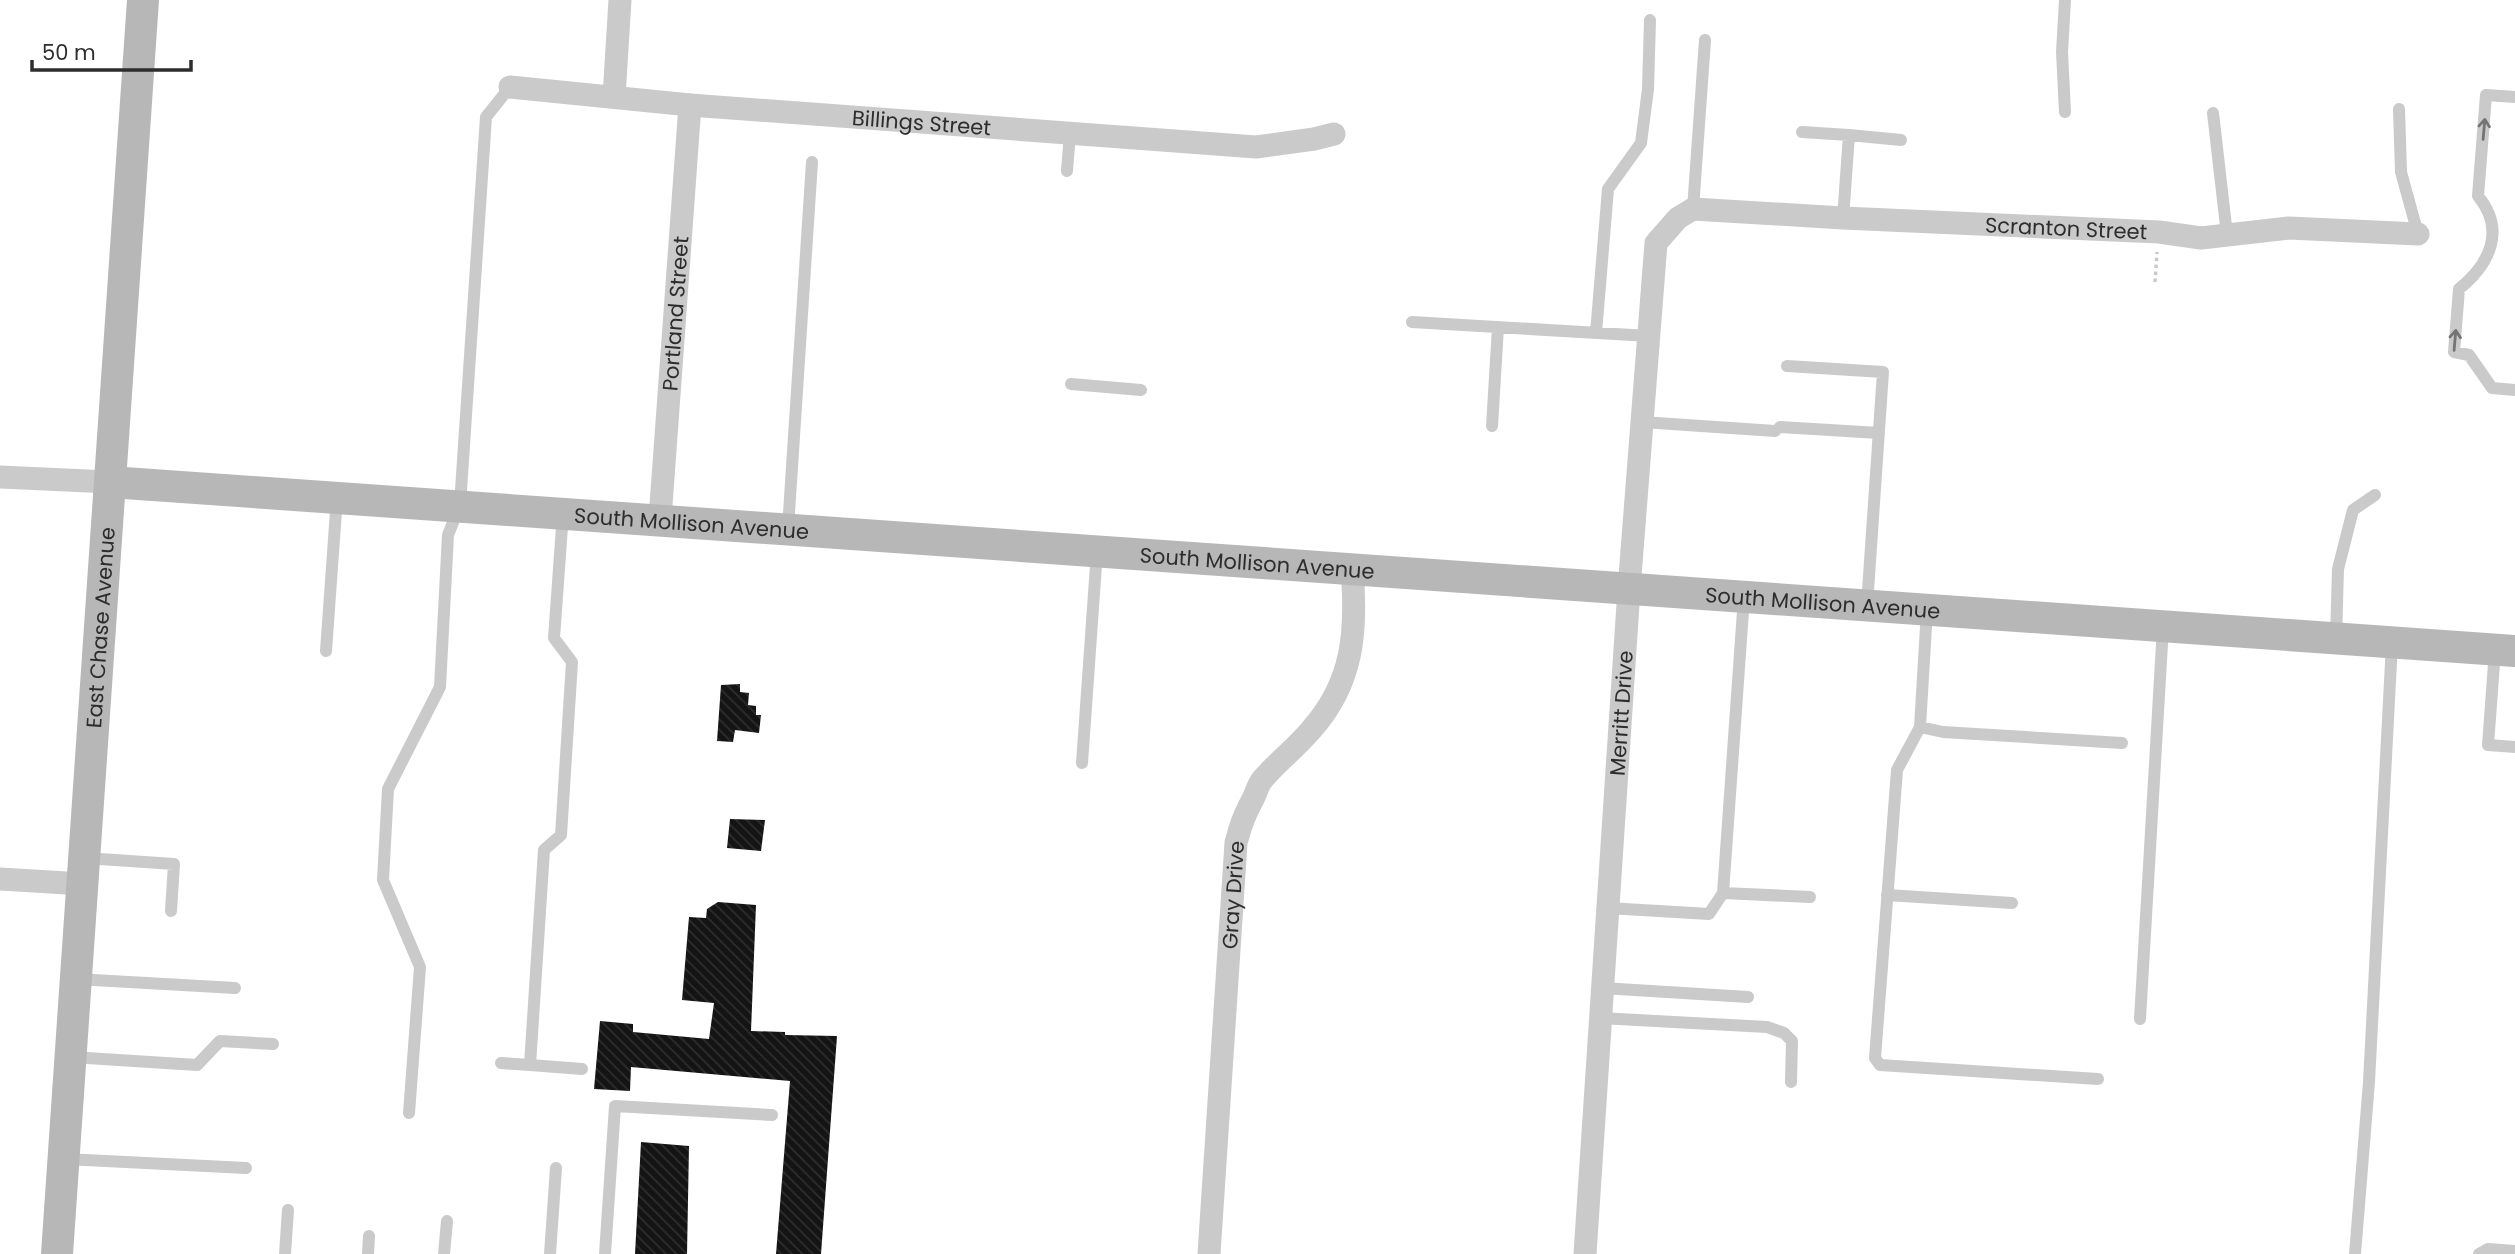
<svg xmlns="http://www.w3.org/2000/svg" width="2515" height="1254" font-family="Poppins,sans-serif">
<style>
.building{fill:url(#building-back-hatch)}
.lines{fill:none;stroke-linecap:round;stroke-linejoin:round}
.path{stroke:#cacaca;stroke-width:3.5;stroke-dasharray:3.5 3.5;stroke-linecap:butt}
.service{stroke:#cacaca;stroke-width:12}
.minor{stroke:#cacaca;stroke-width:23}
.secondary{stroke:#b7b7b7;stroke-width:32}
.oneway{stroke:#747474}
.labels{text-anchor:middle;dominant-baseline:central;stroke-width:7;stroke-linejoin:round;paint-order:stroke}
.street-label{font-size:21px;fill:#2d2d2d;stroke:#fff}
</style>
<defs>
<pattern id="building-back-hatch" width="6" height="6" patternUnits="userSpaceOnUse" patternTransform="scale(1.75)"><rect width="6" height="6" fill="#141414"/><path d="M-1 5l2 2M0 0l6 6M5-1l2 2" fill="none" stroke="#2e2e2e"/></pattern>
</defs>
<rect width="100%" height="100%" fill="#fff"/>
<path class="building" d="M 740,684 L 740,692 L 749,693 L 748,705 L 756,706 L 756,715 L 761,715 L 759,733 L 735,730 L 733,742 L 717,741 L 721,685 Z
M 730,819 L 765,820 L 761,851 L 727,848 Z
M 718,902 L 756,905 L 751,1031 L 785,1032 L 785,1035 L 837,1036 L 821,1254 L 776,1254 L 790,1081 L 631,1067 L 630,1091 L 594,1089 L 600,1021 L 633,1024 L 633,1032 L 709,1039 L 714,1003 L 682,1000 L 689,917 L 706,918 L 707,909 Z
M 641,1142 L 689,1146 L 687,1254 L 635,1254 Z"/>
<g class="lines">
<path class="path" d="M 2155,282 L 2157,252"/>
<path class="service" d="M 2515,97 L 2486,95 L 2478,196 C 2506,230 2490,264 2459,289 L 2454,352 L 2469,355 L 2492,388 L 2515,390
M 2399,109 L 2401,172 L 2418,234
M 2065,112 L 2062,52 L 2065,0
M 2213,113 L 2227,235
M 1802,132 L 1849,135 L 1843,218
M 1849,135 L 1901,140
M 1067,171 L 1070,133
M 1693,209 L 1705,40
M 1412,322 L 1649,336
M 1596,333 L 1608,189 L 1641,143 L 1648,89 L 1650,20
M 1787,366 L 1883,372 L 1867,605
M 1071,384 L 1141,390
M 1642,422 L 1775,431
M 1492,426 L 1498,327
M 1780,427 L 1879,433
M 788,528 L 812,162
M 1744,597 L 1723,893 L 1810,897
M 1927,610 L 1920,727 L 1897,770 L 1875,1058 L 1880,1065 L 2098,1079
M 2336,638 L 2338,569 L 2353,510 L 2375,495
M 2495,650 L 2488,745 L 2515,747
M 326,651 L 337,497
M 1920,727 L 1943,732 L 2122,743
M 1082,763 L 1097,551
M 85,858 L 174,864 L 171,911
M 1887,895 L 2012,903
M 1608,908 L 1709,914 L 1723,893
M 76,979 L 235,988
M 1602,988 L 1748,997
M 1600,1018 L 1767,1027 L 1784,1033 L 1792,1041 L 1791,1082
M 2140,1019 L 2163,627
M 71,1057 L 197,1065 L 220,1041 L 273,1044
M 501,1063 L 530,1065 L 544,850 L 561,835 L 572,662 L 554,638 L 563,513
M 530,1065 L 582,1069
M 409,1113 L 420,967 L 383,880 L 388,789 L 440,687 L 448,535 L 460,505 L 486,117 L 510,87
M 65,1159 L 246,1168
M 285,1254 L 288,1210
M 368,1254 L 369,1236
M 444,1254 L 447,1221
M 550,1254 L 556,1168
M 605,1254 L 615,1106 L 772,1115
M 2355,1254 L 2369,1082 L 2392,643
M 2479,1254 L 2488,1249 L 2515,1251"/>
<g class="minor">
<path id="s1" d="M 510,87 L 690,105 L 1256,147 L 1314,139 L 1334,134"/>
<path d="M 614,97 L 620,0"/>
<path d="M 0,477 L 110,482"/>
<path id="s2" d="M 660,519 L 690,105"/>
<path d="M 0,879 L 83,884"/>
<path id="s3" d="M 1209,1254 L 1236,843 C 1241,824 1244,816 1253,799 C 1256,793 1258,785 1262,780 C 1277,762 1296,748 1311,730 C 1354,682 1357,630 1352,569"/>
<path id="s4" d="M 1585,1254 L 1629,589 L 1656,243 L 1678,218 L 1693,209 L 1843,218 L 2159,232 L 2201,238 L 2289,228 L 2418,234"/>
</g>
<g class="secondary">
<path id="s5" d="M 110,482 L 2515,651"/>
<path id="s6" d="M 57,1254 L 143,0"/>
</g>
</g>
<defs><path id="oneway-shaft" d="M-6 0H5M1.5-3L5.5 0L1.5 3" fill="none" stroke-width="1.6" stroke-linecap="round" stroke-linejoin="round" transform="scale(1.75)"/></defs>
<g class="oneway">
<use href="#oneway-shaft" transform="translate(2484 129) rotate(-85)"/>
<use href="#oneway-shaft" transform="translate(2455 340) rotate(-85)"/>
</g>
<g class="labels">
<g class="street-label">
<text stroke="none"><textPath href="#s1" startOffset="413">Billings Street</textPath></text>
<text stroke="none"><textPath href="#s4" startOffset="1438">Scranton Street</textPath></text>
<text stroke="none"><textPath href="#s2" startOffset="206">Portland Street</textPath></text>
<text stroke="none"><textPath href="#s5" startOffset="583">South Mollison Avenue</textPath></text>
<text stroke="none"><textPath href="#s5" startOffset="1150">South Mollison Avenue</textPath></text>
<text stroke="none"><textPath href="#s5" startOffset="1717">South Mollison Avenue</textPath></text>
<text stroke="none"><textPath href="#s6" startOffset="628">East Chase Avenue</textPath></text>
<text stroke="none"><textPath href="#s4" startOffset="542">Merritt Drive</textPath></text>
<text stroke="none"><textPath href="#s3" startOffset="360">Gray Drive</textPath></text>
</g>
</g>
<path d="M32 60v10h159v-10" fill="none" stroke="#2d2d2d" stroke-width="3.5"/>
<text x="42" y="60" font-size="21" fill="#2d2d2d" stroke="#ffffff" stroke-width="5" paint-order="stroke">50 m</text>
</svg>
